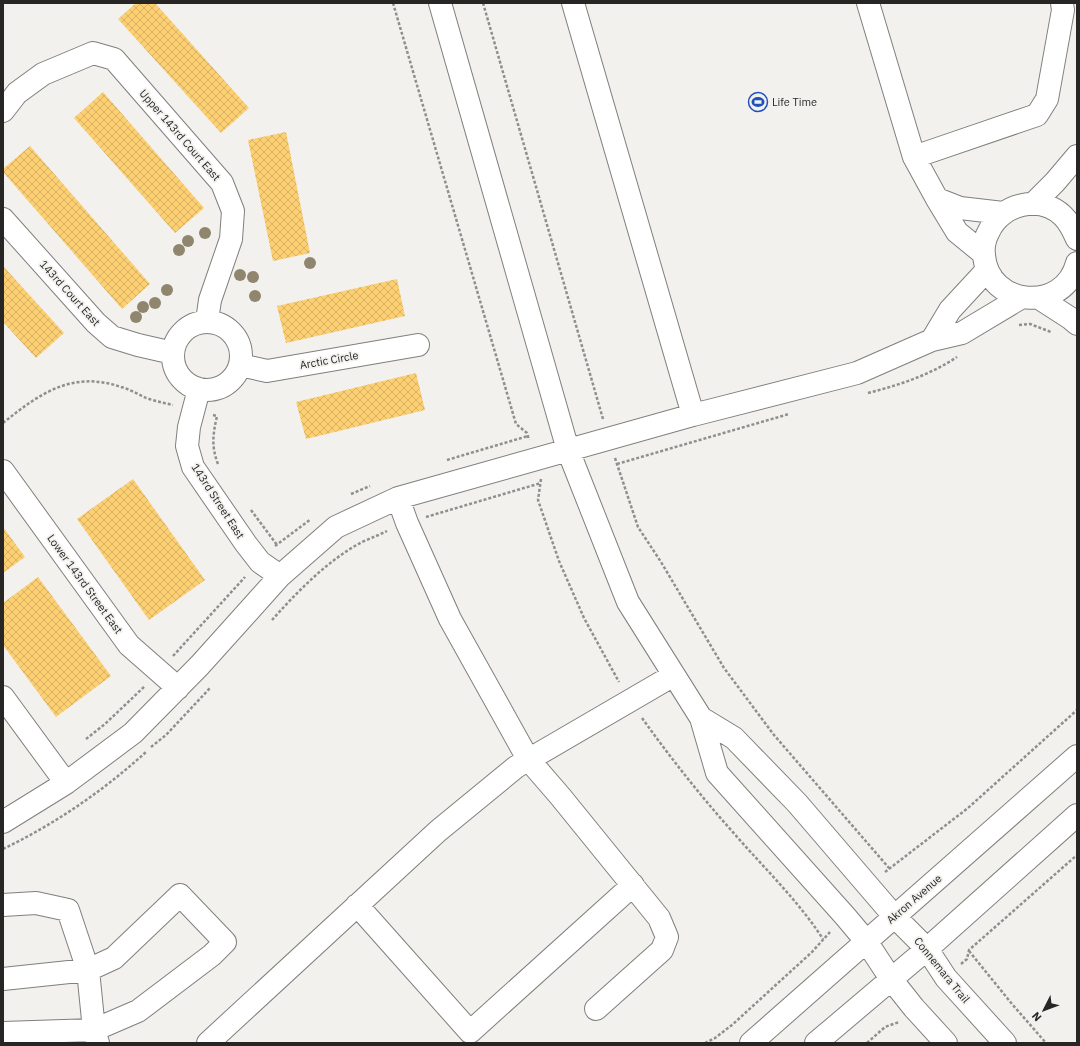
<svg xmlns="http://www.w3.org/2000/svg" width="1080" height="1046" font-family="'IBM Plex Sans',sans-serif">
<style>
.building{fill:url(#building-cross-hatch)}
.lines{fill:none;stroke-linecap:round;stroke-linejoin:round}
.minor-casing{stroke:#817f7d;stroke-width:24}
.path{stroke:#908f8d;stroke-width:2.5;stroke-dasharray:3 2;stroke-linecap:butt}
.minor{stroke:#fff;stroke-width:22}
.tree{fill:#90866e}
.labels{text-anchor:middle;dominant-baseline:central;stroke-width:3.5;stroke-linejoin:round;paint-order:stroke}
.poi-label{font-size:11px;fill:#272625;stroke:#f2f1ee;text-anchor:start}
.street-label{font-size:11px;fill:#272625;stroke:#f2f1ee}
</style>
<defs>
<pattern id="building-cross-hatch" width="8" height="8" patternUnits="userSpaceOnUse"><rect width="8" height="8" fill="#fccf73"/><path d="M0 0l8 8M0 8l8-8" fill="none" stroke="#d8b263"/></pattern>
</defs>
<rect width="100%" height="100%" fill="#f2f1ee"/>
<path class="building" d="M 136,3 L 155,3 L 249,108 L 221,133 L 118,19 Z
M 103,92 L 204,208 L 175,233 L 74,118 Z
M 286,132 L 310,253 L 273,261 L 248,140 Z
M 30,146 L 150,284 L 122,309 L 3,172 L 3,169 Z
M 3,266 L 64,333 L 36,358 L 3,322 Z
M 397,279 L 405,316 L 286,343 L 277,306 Z
M 416,373 L 425,410 L 306,439 L 296,402 Z
M 133,479 L 205,580 L 149,620 L 77,519 Z
M 3,527 L 25,557 L 3,573 Z
M 38,577 L 111,676 L 56,717 L 3,645 L 3,603 Z"/>
<g class="lines">
<defs>
<path id="minor" d="M 440,3 L 568,450 L 628,602 L 701,718 L 717,773 L 845,916 L 866,941 L 891,979 L 914,1008 L 946,1043
M 573,3 L 693,415
M 868,3 L 914,157 L 937,199
M 3,111 L 17,93 L 43,74 L 93,53 L 114,59 L 222,183 L 233,211 L 231,239 L 210,300 L 207,321
M 914,157 L 1037,115 L 1047,99 L 1063,10 L 1062,3
M 1033,204 L 1055,182 L 1077,156
M 3,219 L 96,323 L 112,337 L 138,345 L 173,353
M 1077,239 C 1073,230 1070,223 1063,216 C 1040,194 1001,204 989,231 C 985,238 983,247 984,255 C 988,307 1064,314 1077,263
M 984,254 L 957,232 L 937,199 L 960,208 L 1003,213
M 1039,298 L 1070,318 L 1077,324
M173 356a34 34 0 1 1 68 0a34 34 0 1 1-68 0Z
M 932,340 L 950,310 L 987,270
M 240,365 L 267,371 L 418,345
M 199,389 L 189,427 L 187,446 L 193,467 L 246,544 L 260,562 L 280,576
M 3,471 L 129,645 L 178,688
M 398,498 L 407,523 L 450,619 L 528,759 L 560,796 L 659,918 L 667,937 L 662,950 L 596,1009
M 3,697 L 66,783
M 701,718 L 734,738 L 797,803 L 894,916 L 927,949 L 946,978 L 1005,1043
M 3,822 L 66,783 L 133,733 L 200,665 L 280,576 L 336,527 L 398,498 L 693,415 L 857,373 L 932,340 L 962,333 L 1022,297
M 3,905 L 36,903 L 68,910 L 88,970 L 94,1030 L 98,1043
M 357,905 L 470,1032 L 633,885
M 3,979 L 88,970 L 114,958 L 180,895 L 225,942 L 212,955 L 138,1011 L 94,1030 L 3,1033
M 208,1043 L 438,831 L 516,767 L 674,675
M 751,1043 L 1077,756
M 816,1043 L 927,949 L 1077,815"/>
</defs>
<use href="#minor" class="minor-casing"/>
<path class="path" d="M 393,3 L 516,424 L 527,433 L 529,440
M 483,3 L 603,419
M 1019,325 L 1030,324 L 1051,332
M 868,393 C 899,385 930,375 957,357
M 213,415 L 217,416 C 213,434 211,446 218,464
M 3,423 C 39,394 72,370 121,387 C 129,389 138,394 146,398 C 155,401 164,403 173,405
M 615,458 L 638,527 L 661,562 L 724,668 L 774,735 L 889,868
M 447,460 L 528,436
M 617,464 L 789,414
M 541,479 L 538,500 L 559,561 L 584,618 L 619,682
M 351,494 L 370,486
M 251,510 L 277,545
M 426,517 L 541,483
M 275,546 L 311,519
M 272,620 C 298,591 328,560 362,542 C 371,538 379,535 387,531
M 173,656 L 245,577
M 642,718 C 670,757 699,794 731,830 C 762,866 797,899 823,939
M 86,739 L 105,724 L 145,686
M 151,747 L 166,735 L 211,687
M 3,849 C 55,824 103,791 146,752
M 885,872 L 968,808 L 1077,710
M 969,951 L 1012,1004 L 1046,1043
M 961,964 L 967,959 L 969,950 L 1077,855
M 705,1043 L 715,1038 L 732,1025 L 812,952 L 830,932
M 867,1043 L 885,1027 L 899,1022"/>
<use href="#minor" class="minor"/>
</g>
<g class="tree">
<circle cx="205" cy="233" r="6"/>
<circle cx="188" cy="241" r="6"/>
<circle cx="179" cy="250" r="6"/>
<circle cx="310" cy="263" r="6"/>
<circle cx="240" cy="275" r="6"/>
<circle cx="253" cy="277" r="6"/>
<circle cx="167" cy="290" r="6"/>
<circle cx="255" cy="296" r="6"/>
<circle cx="155" cy="303" r="6"/>
<circle cx="143" cy="307" r="6"/>
<circle cx="136" cy="317" r="6"/>
</g>
<defs>
<symbol id="stadium-ring" viewBox="-11 -11 22 22"><circle r="9.5" fill="#f2f1ee" stroke="#2050be" stroke-width="1.5"/><path d="M0-5a6.5 5 0 1 0 0 10a6.5 5 0 1 0 0-10ZM-3.5-1.8h7v3.6h-7Z" fill="#2050be"/></symbol>
</defs>
<g fill-rule="evenodd">
<use href="#stadium-ring" x="747" y="91" width="22" height="22"/>
</g>
<g class="labels">
<g class="poi-label">
<text x="772" y="102">Life Time</text>
</g>
<g class="street-label">
<text transform="translate(180 135) rotate(49)">Upper 143rd Court East</text>
<text transform="translate(70 293) rotate(48)">143rd Court East</text>
<text transform="translate(329 360) rotate(-10)">Arctic Circle</text>
<text transform="translate(218 501) rotate(57)">143rd Street East</text>
<text transform="translate(85 584) rotate(54)">Lower 143rd Street East</text>
<text transform="translate(914 899) rotate(-41)">Akron Avenue</text>
<text transform="translate(942 970) rotate(51)">Connemara Trail</text>
</g>
</g>
<rect width="1080" height="1046" fill="none" stroke="#272625" stroke-width="8"/>
<g transform="translate(1044 1010) rotate(228)" stroke="#f2f1ee" stroke-width="3" paint-order="stroke">
<path d="M0-3L7 15L0 10L-7 15Z" fill="#272625"/>
<text y="-6" font-size="11" font-weight="bold" text-anchor="middle" fill="#272625">N</text>
</g>
</svg>
